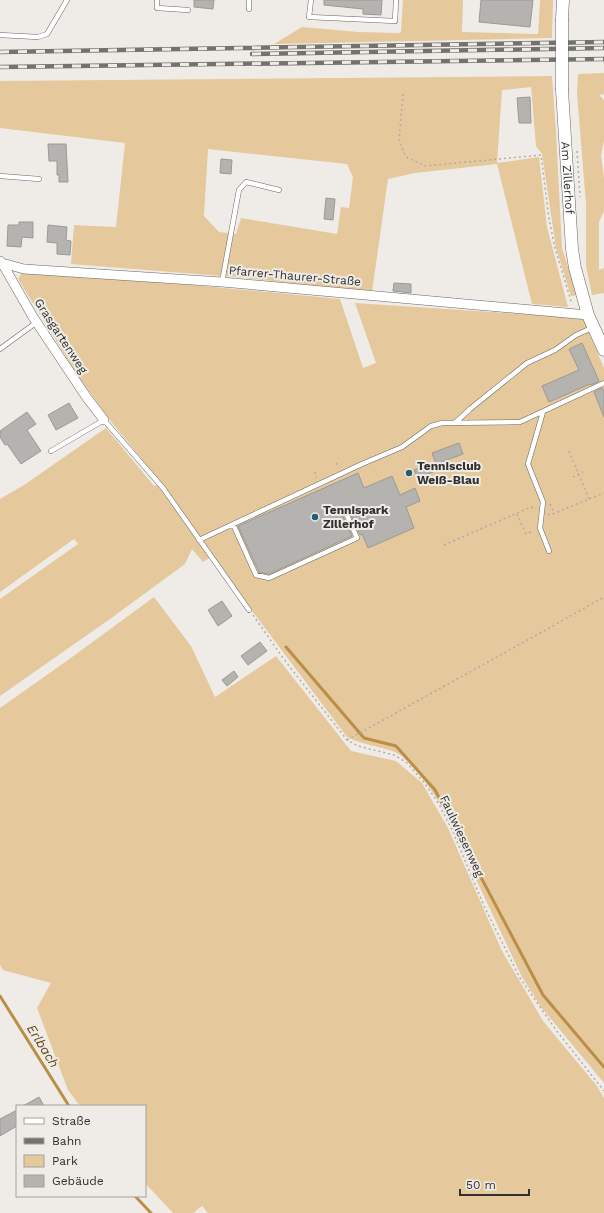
<svg xmlns="http://www.w3.org/2000/svg" width="604" height="1213" font-family="'Work Sans',sans-serif">
<style>
.green{fill:#e5c89b;fill-rule:evenodd}
.lines{fill:none;stroke-linecap:round;stroke-linejoin:round}
.stream{stroke:#ba8f45;stroke-width:3}
.building{fill:#b5b3af;stroke:#9b9995}
.lane-casing{stroke:#686662;stroke-width:5.5}
.street-casing{stroke:#686662;stroke-width:10}
.secondary-casing{stroke:#686662;stroke-width:13}
.path{stroke:#afaca9;stroke-width:1.5;stroke-dasharray:2 3;stroke-linecap:butt}
.lane{stroke:#fff;stroke-width:4.5}
.street{stroke:#fff;stroke-width:9}
.secondary{stroke:#fff;stroke-width:12}
.rail-casing{stroke:#74726f;stroke-width:4.5}
.rail{stroke:#efece8;stroke-width:3;stroke-dasharray:9;stroke-linecap:butt}
.secondary-bridge-casing{stroke:#686662;stroke-width:13;stroke-linecap:butt}
.secondary-bridge{stroke:#fff;stroke-width:12}
.poi-dot{fill:#235e77;stroke:#efece8;stroke-width:1.5}
.labels{text-anchor:middle;dominant-baseline:central;stroke-width:4;stroke-linejoin:round;paint-order:stroke}
.street-label{font-size:12px;fill:#31302e;stroke:#efece8}
.poi-label{font-size:12px;font-weight:bold;fill:#31302e;stroke:#efece8;text-anchor:start}
.water-label{font-size:13px;font-style:italic;fill:#5f4103;stroke:#efece8}
</style>
<rect width="100%" height="100%" fill="#efece8"/>
<path class="green" d="M 403,0 L 463,0 L 462,32 L 538,34 L 540,0 L 553,0 L 552,38 L 274,44 L 302,27 L 358,32 L 400,33 L 401,32 Z
M 604,73 L 604,94 L 599,95 L 604,100 L 604,141 L 601,155 L 604,178 L 604,211 L 599,222 L 599,270 L 604,268 L 604,293 L 592,295 L 586,266 L 586,204 L 577,94 L 578,74 Z
M 552,76 L 556,132 L 562,248 L 577,295 L 571,296 L 556,248 L 542,154 L 536,146 L 531,87 L 502,90 L 497,163 L 539,157 L 547,227 L 568,307 L 532,304 L 497,164 L 415,173 L 388,179 L 372,292 L 235,277 L 71,264 L 74,225 L 116,227 L 125,143 L 0,128 L 0,81 ZM 208,149 L 347,164 L 353,177 L 349,208 L 341,207 L 337,234 L 241,218 L 236,234 L 219,232 L 204,216 Z
M 24,269 L 340,299 L 363,368 L 376,363 L 355,303 L 583,318 L 604,368 L 604,1083 L 541,1007 L 522,977 L 440,803 C 431,790 410,758 395,752 C 378,746 364,745 347,737 L 246,603 L 212,556 L 203,562 L 192,549 L 185,564 L 110,619 L 0,696 L 0,599 L 78,544 L 74,539 L 0,592 L 0,499 L 24,485 L 106,428 L 154,486 L 162,484 L 109,419 L 78,376 L 18,279 Z
M 154,597 L 191,646 L 215,697 L 276,656 L 351,751 L 396,761 L 422,783 L 448,828 L 502,951 L 543,1021 L 597,1086 L 604,1098 L 604,1213 L 208,1213 L 202,1206 L 193,1213 L 173,1213 L 145,1183 L 145,1106 L 80,1106 L 68,1090 L 37,1008 L 51,983 L 3,970 L 0,965 L 0,708 L 68,660 Z"/>
<g class="lines">
<path class="stream" d="M 286,647 L 364,738 L 396,746 L 435,790 L 543,995 L 604,1067
M 0,996 L 69,1106
M 135,1196 L 151,1213"/>
</g>
<path class="building" d="M 194,0 L 214,0 L 213,9 L 194,7 Z
M 324,0 L 382,0 L 381,15 L 363,14 L 363,9 L 324,5 Z
M 481,0 L 533,0 L 530,27 L 479,22 Z
M 530,97 L 531,123 L 519,123 L 517,98 Z
M 48,144 L 66,144 L 68,182 L 59,182 L 59,175 L 57,175 L 57,161 L 49,161 Z
M 221,159 L 232,160 L 231,174 L 220,173 Z
M 326,198 L 335,199 L 333,220 L 324,219 Z
M 19,222 L 33,222 L 33,238 L 22,237 L 21,247 L 7,246 L 8,225 L 19,225 Z
M 48,225 L 67,227 L 66,240 L 71,241 L 70,255 L 57,254 L 57,243 L 47,242 Z
M 394,283 L 411,284 L 411,293 L 393,291 Z
M 582,343 L 599,381 L 591,385 L 590,384 L 549,402 L 542,386 L 579,370 L 569,349 Z
M 602,388 L 604,391 L 604,417 L 594,392 Z
M 69,403 L 78,418 L 56,430 L 48,415 Z
M 27,412 L 36,424 L 27,430 L 41,451 L 21,464 L 7,444 L 5,445 L 0,437 L 0,431 Z
M 459,443 L 463,454 L 436,464 L 432,453 Z
M 430,464 L 433,472 L 418,478 L 414,470 Z
M 358,473 L 364,488 L 392,476 L 400,495 L 415,488 L 420,501 L 406,507 L 414,528 L 368,548 L 362,534 L 360,535 L 348,509 L 347,508 L 344,507 L 342,509 L 341,512 L 352,536 L 269,574 L 259,572 L 238,526 Z
M 222,601 L 232,616 L 218,626 L 208,610 Z
M 260,642 L 267,651 L 248,665 L 241,656 Z
M 234,671 L 238,677 L 227,686 L 222,680 Z
M 39,1097 L 44,1106 L 23,1106 Z
M 17,1110 L 17,1126 L 0,1136 L 0,1119 Z"/>
<g class="lines">
<defs>
<path id="lane" d="M 157,0 L 157,8 L 188,10
M 311,0 L 309,17 L 395,21 L 396,0
M 249,9 L 249,0
M 0,35 L 38,37 L 47,34 L 67,0
M 0,176 L 39,179
M 222,282 L 239,190 L 246,182 L 279,190
M 0,349 L 37,322
M 543,412 L 528,464 L 543,502 L 540,528 L 549,551
M 456,422 L 470,409 L 527,363 L 555,350 L 576,335 L 594,327
M 51,451 L 104,420 L 163,488 L 249,610
M 233,524 L 256,575 L 269,578 L 357,538 L 345,511
M 199,540 L 362,464 L 402,447 L 431,426 L 442,423 L 520,422 L 604,383"/>
<path id="street" d="M 0,261 L 2,263 L 24,269 L 222,282 L 588,315
M 2,263 L 33,317 L 87,398 L 104,420"/>
<g id="secondary">
<path d="M 562,19 L 563,0"/>
<path id="s1" d="M 562,90 L 572,249 L 575,268 L 588,315 L 604,350"/>
</g>
</defs>
<use href="#lane" class="lane-casing"/>
<use href="#street" class="street-casing"/>
<use href="#secondary" class="secondary-casing"/>
<path class="path" d="M 403,94 L 399,141 L 406,157 L 425,166 L 541,155 L 549,219 L 555,248 L 572,304
M 577,151 L 580,197
M 569,451 L 589,499
M 336,463 L 339,467
M 315,472 L 316,478
M 573,477 L 583,472
M 550,504 L 554,513
M 517,514 L 526,534 L 533,531
M 548,514 L 550,515 L 604,493
M 444,545 L 531,507 L 536,509
M 253,615 L 283,658 L 347,740 L 358,746 L 394,755 L 406,762 L 423,781 L 439,804 L 453,832 L 484,906 L 520,978 L 556,1030 L 604,1091
M 347,740 L 542,632 L 604,597"/>
<use href="#lane" class="lane"/>
<use href="#street" class="street"/>
<use href="#secondary" class="secondary"/>
<defs>
<path id="rail" d="M 0,52 L 604,42
M 252,54 L 604,48
M 0,67 L 604,59"/>
</defs>
<use href="#rail" class="rail-casing"/>
<use href="#rail" class="rail"/>
<defs>
<path id="secondary-bridge" d="M 562,90 L 562,19"/>
</defs>
<use href="#secondary-bridge" class="secondary-bridge-casing"/>
<use href="#secondary-bridge" class="secondary-bridge"/>
</g>
<g class="poi-dot">
<circle cx="409" cy="473" r="4"/>
<circle cx="315" cy="517" r="4"/>
</g>
<g class="labels">
<g class="street-label">
<text stroke="none"><textPath href="#s1" startOffset="88">Am Zillerhof</textPath></text>
<text transform="translate(295 276) rotate(5)">Pfarrer-Thaurer-Straße</text>
<text transform="translate(61 336) rotate(57)">Grasgartenweg</text>
<text transform="translate(462 836) rotate(65)">Faulwiesenweg</text>
</g>
<g class="poi-label">
<text x="417" y="466">Tennisclub<tspan x="417" dy="14">Weiß-Blau</tspan></text>
<text x="323" y="510">Tennispark<tspan x="323" dy="14">Zillerhof</tspan></text>
</g>
<g class="water-label">
<text transform="translate(43 1046) rotate(58)">Erlbach</text>
</g>
</g>
<rect x="16" y="1105" width="130" height="92" fill="#efece8" stroke="#a3a19e"/>
<rect x="24" y="1118" width="20" height="6" fill="#ffffff" stroke="#a3a19e"/>
<text x="52" y="1125" font-size="12" fill="#31302e">Straße</text>
<rect x="24" y="1138" width="20" height="6" fill="#74726f" stroke="#a3a19e"/>
<text x="52" y="1145" font-size="12" fill="#31302e">Bahn</text>
<rect x="24" y="1155" width="20" height="12" fill="#e5c89b" stroke="#a3a19e"/>
<text x="52" y="1165" font-size="12" fill="#31302e">Park</text>
<rect x="24" y="1175" width="20" height="12" fill="#b5b3af" stroke="#a3a19e"/>
<text x="52" y="1185" font-size="12" fill="#31302e">Gebäude</text>
<path d="M460 1189v6h69v-6" fill="none" stroke="#31302e" stroke-width="2"/>
<text x="466" y="1189" font-size="12" fill="#31302e" stroke="#efece8" stroke-width="3" paint-order="stroke">50 m</text>
</svg>
